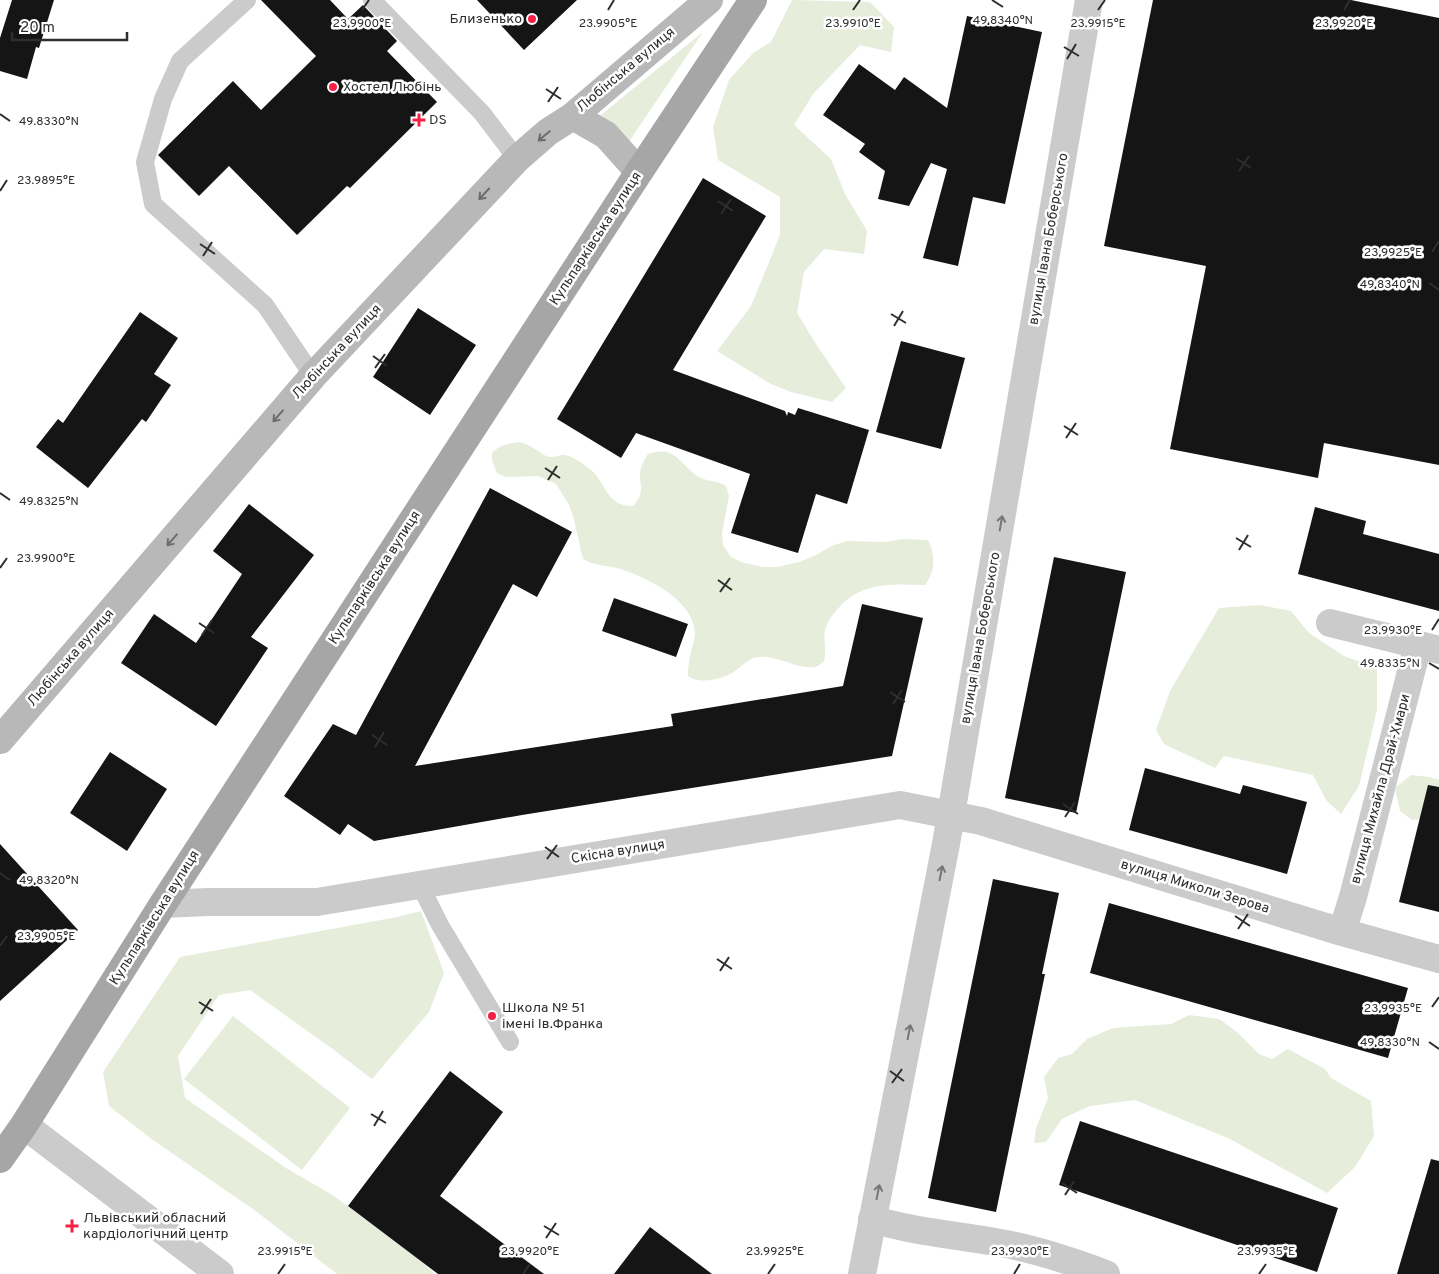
<svg xmlns="http://www.w3.org/2000/svg" width="1439" height="1274" font-family="Overpass,sans-serif">
<style>
.green{fill:#e6eddb}
.building{fill:#151515}
.lines{fill:none;stroke-linecap:round;stroke-linejoin:round}
.lane{stroke:#cbcbcb;stroke-width:18}
.street{stroke:#cbcbcb;stroke-width:28}
.secondary{stroke:#b8b8b8;stroke-width:28}
.primary{stroke:#a6a6a6;stroke-width:28}
.oneway{stroke:#6c6c6c}
.oneway2{stroke:#757575}
.ticks{fill:none;stroke:#2e2e2e;stroke-width:2}
.poi-dot{fill:#f71f43;stroke:#fff;stroke-width:2}
.labels{text-anchor:middle;dominant-baseline:central;stroke-width:5;stroke-linejoin:round;paint-order:stroke}
.poi-label{font-size:14px;fill:#2e2e2e;stroke:#fff;text-anchor:start}
.street-label{font-size:14px;fill:#2e2e2e;stroke:#fff}
.ticks-label{font-size:12px;text-anchor:middle;fill:#2e2e2e;stroke:#fff;stroke-width:5;stroke-linejoin:round;paint-order:stroke}
</style>
<rect width="100%" height="100%" fill="#fff"/>
<path class="green" d="M 792,0 L 870,2 L 894,27 L 891,52 L 860,45 L 813,94 L 794,125 L 831,159 L 845,194 L 867,231 L 864,254 L 824,249 L 804,272 L 797,313 L 816,344 L 846,388 L 832,402 L 791,392 L 771,384 L 717,351 L 751,306 L 780,235 L 780,197 L 718,160 L 713,127 L 729,80 L 753,53 L 771,42 Z
M 703,32 L 628,143 L 597,118 Z
M 519,442 C 532,445 535,450 546,456 C 553,459 557,455 564,455 C 573,456 585,465 591,470 C 606,483 607,507 633,506 C 645,492 640,489 640,472 C 641,465 644,460 648,454 C 677,444 680,466 699,477 C 708,482 717,480 726,486 L 729,496 L 722,533 L 723,545 L 731,557 L 741,562 L 763,567 L 777,567 L 799,562 L 814,556 L 834,545 L 848,541 L 885,542 L 903,539 L 928,540 C 936,555 935,572 925,585 C 891,584 860,581 836,611 C 831,617 827,622 825,630 C 823,640 827,651 824,661 C 822,663 818,666 815,667 C 794,670 775,652 754,658 C 747,660 741,667 735,671 C 724,679 699,685 688,676 C 688,668 689,660 691,652 C 692,646 695,640 695,634 C 695,601 647,577 620,569 C 609,565 593,566 583,559 L 573,516 L 569,505 L 556,484 L 538,476 L 506,477 L 497,473 L 492,460 L 492,453 C 499,445 508,444 519,442 Z
M 1260,605 L 1291,611 L 1309,633 L 1344,656 L 1377,668 L 1377,710 L 1359,786 L 1341,814 L 1326,800 L 1313,775 L 1224,756 L 1215,768 L 1164,744 L 1156,730 L 1170,691 L 1219,608 Z
M 1411,775 L 1429,777 L 1439,780 L 1439,817 L 1412,820 L 1400,811 L 1395,788 Z
M 421,911 L 444,973 L 429,1012 L 372,1079 L 334,1050 L 250,990 L 219,995 L 178,1056 L 185,1098 L 286,1168 L 334,1196 L 413,1254 L 435,1274 L 337,1274 L 257,1212 L 153,1140 L 109,1106 L 103,1072 L 180,957 L 397,917 Z
M 1189,1015 L 1219,1019 L 1237,1032 L 1259,1054 L 1272,1059 L 1288,1049 L 1325,1069 L 1331,1078 L 1371,1101 L 1374,1136 L 1355,1167 L 1327,1193 L 1230,1139 L 1135,1100 L 1090,1106 L 1062,1119 L 1046,1142 L 1034,1143 L 1036,1128 L 1048,1098 L 1044,1077 L 1058,1058 L 1072,1054 L 1087,1039 L 1113,1028 L 1171,1024 Z
M 233,1016 L 350,1108 L 302,1170 L 184,1079 Z"/>
<path class="building" d="M 12,0 L 54,0 L 39,48 L 36,47 L 27,79 L 0,71 L 0,38 Z
M 261,0 L 330,0 L 348,19 L 363,5 L 397,41 L 387,51 L 437,102 L 350,188 L 347,186 L 297,235 L 229,166 L 199,196 L 158,155 L 233,81 L 261,110 L 316,56 Z
M 477,0 L 577,0 L 524,50 Z
M 1153,0 L 1351,0 L 1439,18 L 1439,465 L 1324,443 L 1318,478 L 1170,449 L 1206,266 L 1104,246 Z
M 967,16 L 1042,32 L 1005,204 L 973,197 L 958,266 L 923,258 L 947,169 L 931,163 L 909,206 L 878,199 L 885,171 L 859,152 L 865,144 L 823,115 L 859,64 L 895,90 L 904,77 L 947,108 Z
M 703,178 L 766,216 L 673,370 L 785,411 L 787,416 L 788,412 L 795,415 L 798,408 L 869,430 L 847,504 L 816,494 L 798,553 L 731,533 L 750,474 L 636,433 L 621,458 L 557,419 Z
M 418,308 L 476,345 L 430,415 L 373,377 Z
M 140,312 L 178,338 L 154,374 L 171,385 L 146,422 L 142,419 L 88,488 L 36,447 L 58,419 L 63,423 Z
M 901,341 L 965,358 L 941,449 L 876,432 Z
M 490,488 L 572,532 L 537,597 L 513,584 L 415,766 L 673,726 L 671,714 L 843,686 L 862,604 L 923,618 L 892,756 L 522,815 L 374,841 L 348,824 L 340,835 L 284,796 L 333,724 L 356,735 Z
M 249,504 L 314,555 L 251,637 L 268,648 L 216,726 L 121,663 L 154,614 L 196,643 L 242,574 L 213,551 Z
M 1315,507 L 1366,521 L 1363,534 L 1439,554 L 1439,611 L 1298,574 Z
M 1054,557 L 1126,572 L 1076,813 L 1005,798 Z
M 614,598 L 688,624 L 676,657 L 602,631 Z
M 110,752 L 167,789 L 127,851 L 70,813 Z
M 1145,768 L 1240,794 L 1243,785 L 1307,802 L 1287,874 L 1129,830 Z
M 1428,785 L 1439,787 L 1439,912 L 1399,902 Z
M 0,844 L 78,930 L 0,1001 Z
M 993,879 L 1059,893 L 1042,974 L 1045,974 L 996,1212 L 928,1198 Z
M 1109,903 L 1408,988 L 1388,1058 L 1090,973 Z
M 450,1071 L 503,1112 L 440,1196 L 544,1274 L 438,1274 L 348,1206 Z
M 1080,1121 L 1338,1208 L 1317,1272 L 1059,1185 Z
M 1431,1159 L 1439,1161 L 1439,1274 L 1397,1274 Z
M 650,1227 L 712,1274 L 614,1274 Z"/>
<g class="lines">
<path class="lane" d="M 247,0 L 180,61 L 163,99 L 145,162 L 153,204 L 265,305 L 313,376
M 372,0 L 482,113 L 517,159
M 420,885 L 440,925 L 510,1042"/>
<path class="street" d="M 1330,623 L 1439,650
M 163,904 L 208,902 L 317,902 L 900,805 L 981,821 L 1342,932 L 1439,959
M 1342,932 L 1353,897 L 1418,645
M 24,1125 L 220,1274
M 872,1219 C 914,1232 957,1235 1000,1243 C 1036,1249 1071,1261 1106,1274
M 862,1274 L 946,844 L 1089,0"/>
<path class="secondary" d="M 573,116 L 606,135 L 639,172
M 0,740 L 313,376 L 517,159 L 548,132 L 573,116 L 709,0"/>
<path class="primary" d="M 0,1159 L 24,1125 L 163,904 L 639,172 L 753,0"/>
</g>
<defs><path id="oneway-shaft" d="M-6 0H5M1.5-3L5.5 0L1.5 3" fill="none" stroke-width="1.6" stroke-linecap="round" stroke-linejoin="round" transform="scale(1.25)"/></defs>
<g class="oneway">
<use href="#oneway-shaft" transform="translate(544 136) rotate(140)"/>
<use href="#oneway-shaft" transform="translate(484 194) rotate(133)"/>
<use href="#oneway-shaft" transform="translate(278 416) rotate(131)"/>
<use href="#oneway-shaft" transform="translate(172 540) rotate(131)"/>
</g>
<g class="oneway2">
<use href="#oneway-shaft" transform="translate(1001 523) rotate(-80)"/>
<use href="#oneway-shaft" transform="translate(941 873) rotate(-79)"/>
<use href="#oneway-shaft" transform="translate(909 1032) rotate(-79)"/>
<use href="#oneway-shaft" transform="translate(878 1192) rotate(-79)"/>
</g>
<path class="ticks" d="M 992,0 L 1003,7M 362,10 L 369,0M 608,10 L 614,0M 853,10 L 860,0M 1098,10 L 1105,0M 1344,10 L 1350,0M 1064,47 L 1079,56M 1067,59 L 1076,44M 546,89 L 561,99M 548,102 L 558,87M 0,114 L 10,121M 1237,159 L 1251,168M 1239,171 L 1249,156M 0,191 L 7,180M 718,201 L 733,211M 721,214 L 731,199M 200,244 L 215,254M 1432,252 L 1439,241M 203,256 L 212,242M 1429,283 L 1439,290M 891,314 L 906,323M 894,326 L 903,311M 373,356 L 387,366M 375,368 L 385,354M 1064,426 L 1078,435M 1066,438 L 1076,423M 545,468 L 560,478M 548,480 L 557,466M 0,493 L 10,500M 1236,538 L 1251,547M 1239,550 L 1248,535M 0,568 L 7,558M 718,580 L 732,590M 720,592 L 730,578M 199,623 L 214,633M 1432,630 L 1439,619M 202,635 L 212,620M 1429,663 L 1439,669M 890,692 L 905,702M 893,704 L 902,690M 372,735 L 387,745M 375,747 L 384,732M 1063,804 L 1078,814M 1065,817 L 1075,802M 545,847 L 559,857M 547,859 L 557,845M 0,873 L 10,880M 1235,916 L 1250,926M 1238,929 L 1248,914M 0,946 L 7,936M 717,959 L 732,969M 720,971 L 729,957M 199,1002 L 213,1011M 1432,1007 L 1439,997M 201,1014 L 211,999M 1429,1042 L 1439,1049M 890,1071 L 904,1081M 892,1083 L 902,1069M 371,1114 L 386,1123M 374,1126 L 383,1111M 1062,1183 L 1077,1193M 1065,1195 L 1074,1181M 544,1226 L 559,1235M 546,1238 L 556,1223M 278,1274 L 285,1264M 523,1274 L 530,1264M 768,1274 L 775,1264M 1014,1274 L 1020,1264M 1259,1274 L 1266,1264"/>
<g class="poi-dot">
<circle cx="532" cy="19" r="5"/>
<circle cx="333" cy="87" r="5"/>
<path d="M416.5 112.5h5v5h5v5h-5v5h-5v-5h-5v-5h5z"/>
<circle cx="492" cy="1016" r="5"/>
<path d="M69.5 1218.5h5v5h5v5h-5v5h-5v-5h-5v-5h5z"/>
</g>
<g class="labels">
<g class="poi-label">
<text x="522" y="19" text-anchor="end">Близенько</text>
<text x="343" y="87">Хостел Любінь</text>
<text x="429" y="120">DS</text>
<text x="502" y="1008">Школа № 51<tspan x="502" dy="16">імені Ів.Франка</tspan></text>
<text x="83" y="1218">Львівський обласний<tspan x="83" dy="16">кардіологічний центр</tspan></text>
</g>
<g class="street-label">
<text transform="translate(626 70) rotate(-40)">Любінська вулиця</text>
<text transform="translate(596 239) rotate(-57)">Кульпарківська вулиця</text>
<text transform="translate(1049 239) rotate(-80)">вулиця Івана Боберського</text>
<text transform="translate(337 352) rotate(-47)">Любінська вулиця</text>
<text transform="translate(375 578) rotate(-57)">Кульпарківська вулиця</text>
<text transform="translate(981 638) rotate(-80)">вулиця Івана Боберського</text>
<text transform="translate(71 658) rotate(-49)">Любінська вулиця</text>
<text transform="translate(1381 789) rotate(-75)">вулиця Михайла Драй-Хмари</text>
<text transform="translate(618 852) rotate(-9)">Скісна вулиця</text>
<text transform="translate(1195 887) rotate(17)">вулиця Миколи Зерова</text>
<text transform="translate(155 918) rotate(-58)">Кульпарківська вулиця</text>
</g>
</g>
<g class="ticks-label">
<text x="1003" y="24">49.8340°N</text>
<text x="362" y="27">23.9900°E</text>
<text x="608" y="27">23.9905°E</text>
<text x="853" y="27">23.9910°E</text>
<text x="1098" y="27">23.9915°E</text>
<text x="1344" y="27">23.9920°E</text>
<text x="49" y="125">49.8330°N</text>
<text x="46" y="184">23.9895°E</text>
<text x="1393" y="256">23.9925°E</text>
<text x="1390" y="288">49.8340°N</text>
<text x="49" y="505">49.8325°N</text>
<text x="46" y="562">23.9900°E</text>
<text x="1393" y="634">23.9930°E</text>
<text x="1390" y="667">49.8335°N</text>
<text x="49" y="884">49.8320°N</text>
<text x="46" y="940">23.9905°E</text>
<text x="1393" y="1012">23.9935°E</text>
<text x="1390" y="1046">49.8330°N</text>
<text x="285" y="1255">23.9915°E</text>
<text x="530" y="1255">23.9920°E</text>
<text x="775" y="1255">23.9925°E</text>
<text x="1020" y="1255">23.9930°E</text>
<text x="1266" y="1255">23.9935°E</text>
</g>
<path d="M12 32v8h115v-8" fill="none" stroke="#2e2e2e" stroke-width="2.5"/>
<text x="20" y="32" font-size="15" fill="#2e2e2e" stroke="#ffffff" stroke-width="4" paint-order="stroke">20 m</text>
</svg>
